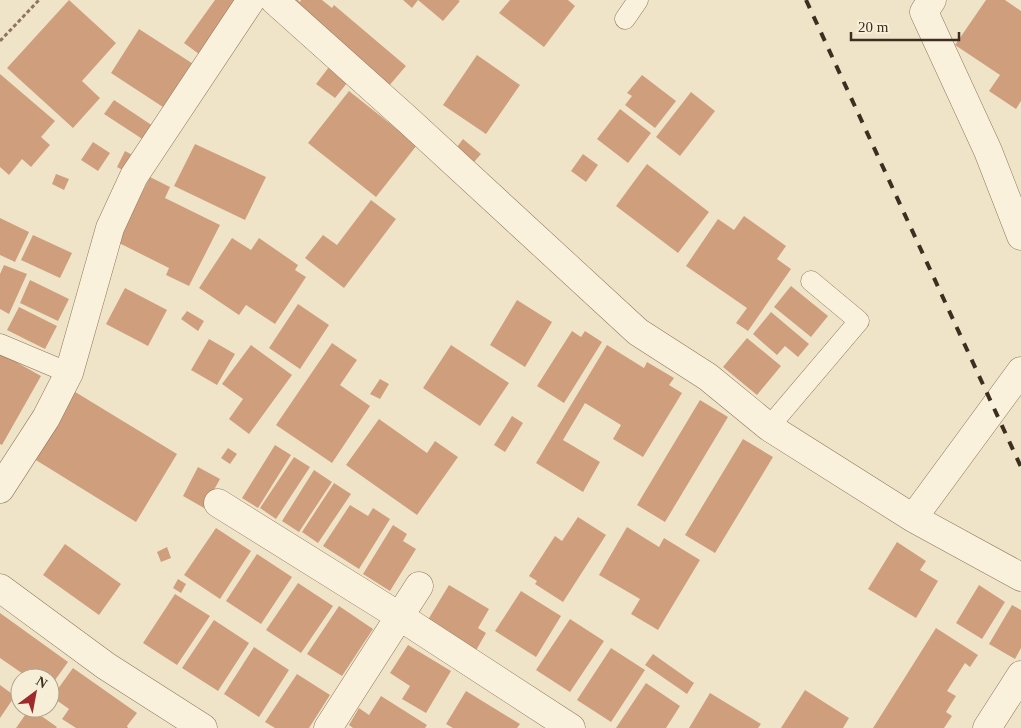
<svg xmlns="http://www.w3.org/2000/svg" width="1021" height="728" font-family="Georgia,serif">
<style>
.building{fill:#cf9f7d}
.lines{fill:none;stroke-linecap:round;stroke-linejoin:round}
.service-casing{stroke:#8d765c;stroke-width:21}
.minor-casing{stroke:#8d765c;stroke-width:29}
.path{stroke:#8d765c;stroke-width:3;stroke-dasharray:4 2.5;stroke-linecap:butt}
.service{stroke:#faf1dc;stroke-width:20}
.minor{stroke:#faf1dc;stroke-width:28}
.rail{stroke:#3d2e20;stroke-width:4;stroke-dasharray:9 9;stroke-linecap:butt}
</style>
<rect width="100%" height="100%" fill="#f0e4c8"/>
<path class="building" d="M 69,0 L 116,43 L 82,81 L 100,98 L 73,128 L 7,68 Z
M 215,0 L 245,0 L 203,57 L 184,43 Z
M 284,0 L 298,0 L 300,2 L 301,0 L 322,0 L 332,8 L 334,5 L 406,66 L 388,87 Z
M 403,0 L 458,0 L 460,1 L 443,21 L 418,0 L 412,8 Z
M 510,0 L 568,0 L 575,6 L 544,47 L 499,13 Z
M 986,0 L 1005,0 L 1021,11 L 1021,101 L 1016,109 L 989,91 L 1000,75 L 955,45 Z
M 139,29 L 198,67 L 169,111 L 111,73 Z
M 477,55 L 520,85 L 486,134 L 443,105 Z
M 332,63 L 351,78 L 335,98 L 316,84 Z
M 0,74 L 55,121 L 41,137 L 50,145 L 31,167 L 22,159 L 9,175 L 0,167 Z
M 642,75 L 676,101 L 655,128 L 625,105 L 632,96 L 627,93 Z
M 349,91 L 417,145 L 376,197 L 308,143 Z
M 691,92 L 715,111 L 680,156 L 656,137 Z
M 114,100 L 159,130 L 150,144 L 104,114 Z
M 620,109 L 651,133 L 628,163 L 597,139 Z
M 463,139 L 481,154 L 474,162 L 457,147 Z
M 93,142 L 110,153 L 98,171 L 81,160 Z
M 195,144 L 266,177 L 245,220 L 174,186 Z
M 125,151 L 138,158 L 130,174 L 117,167 Z
M 583,154 L 598,165 L 586,182 L 571,171 Z
M 647,164 L 709,212 L 678,253 L 616,206 Z
M 56,174 L 69,179 L 64,190 L 52,184 Z
M 150,177 L 170,187 L 165,198 L 220,225 L 189,286 L 166,275 L 169,268 L 117,242 Z
M 371,200 L 396,219 L 344,288 L 305,258 L 323,235 L 337,245 Z
M 744,216 L 786,246 L 777,259 L 791,269 L 748,331 L 736,323 L 747,308 L 686,266 L 718,219 L 734,230 Z
M 0,218 L 29,232 L 15,262 L 0,255 Z
M 33,235 L 72,253 L 60,278 L 21,260 Z
M 232,238 L 251,250 L 259,238 L 298,265 L 295,270 L 306,277 L 275,324 L 246,305 L 239,315 L 199,288 Z
M 4,265 L 27,274 L 9,314 L 0,309 L 0,274 Z
M 30,280 L 69,299 L 58,321 L 20,303 Z
M 791,286 L 828,316 L 811,337 L 774,307 Z
M 125,288 L 167,310 L 148,346 L 106,324 Z
M 517,300 L 552,322 L 525,367 L 490,345 Z
M 298,304 L 329,325 L 300,369 L 269,348 Z
M 19,307 L 57,326 L 45,349 L 7,330 Z
M 187,311 L 204,321 L 198,331 L 181,319 Z
M 771,312 L 809,344 L 798,357 L 785,346 L 777,355 L 753,334 Z
M 572,331 L 581,337 L 585,331 L 602,342 L 564,403 L 537,386 Z
M 747,338 L 781,366 L 757,395 L 723,367 Z
M 209,339 L 235,354 L 217,385 L 191,370 Z
M 332,343 L 357,360 L 340,385 L 370,406 L 332,463 L 276,425 Z
M 251,345 L 292,375 L 249,434 L 229,419 L 243,399 L 222,384 Z
M 451,345 L 509,383 L 480,426 L 423,388 Z
M 607,345 L 644,368 L 647,362 L 674,378 L 669,385 L 682,393 L 643,457 L 613,439 L 621,425 L 585,403 L 563,440 L 600,462 L 583,492 L 536,463 Z
M 0,353 L 41,376 L 2,445 L 0,444 Z
M 380,379 L 389,384 L 380,399 L 370,394 Z
M 72,390 L 177,454 L 136,522 L 31,457 Z
M 700,400 L 728,417 L 665,522 L 637,505 Z
M 512,416 L 523,423 L 505,452 L 494,445 Z
M 379,419 L 427,453 L 435,441 L 458,457 L 417,515 L 346,465 Z
M 743,439 L 773,457 L 715,553 L 685,535 Z
M 275,445 L 291,455 L 258,508 L 242,498 Z
M 228,448 L 237,454 L 230,464 L 221,458 Z
M 294,457 L 310,467 L 276,519 L 260,508 Z
M 198,467 L 220,479 L 204,508 L 183,496 Z
M 314,470 L 332,482 L 299,532 L 282,521 Z
M 334,483 L 351,494 L 318,543 L 302,532 Z
M 350,505 L 368,516 L 373,508 L 390,519 L 359,569 L 323,546 Z
M 578,517 L 606,535 L 563,602 L 535,584 L 537,581 L 529,576 L 555,536 L 562,541 Z
M 393,525 L 407,534 L 403,541 L 416,549 L 390,591 L 363,574 Z
M 627,527 L 659,547 L 664,538 L 700,560 L 658,630 L 631,614 L 640,599 L 599,575 Z
M 216,528 L 251,551 L 220,599 L 184,575 Z
M 897,542 L 926,561 L 920,570 L 938,581 L 916,618 L 868,589 Z
M 65,544 L 121,584 L 99,615 L 43,575 Z
M 167,547 L 171,558 L 161,562 L 157,552 Z
M 257,554 L 292,577 L 261,624 L 226,601 Z
M 178,579 L 186,584 L 181,593 L 173,588 Z
M 298,583 L 333,606 L 301,653 L 266,630 Z
M 449,585 L 489,609 L 478,628 L 486,633 L 475,652 L 426,623 Z
M 979,585 L 1005,602 L 982,639 L 956,623 Z
M 521,591 L 561,616 L 536,657 L 495,631 Z
M 175,594 L 210,616 L 177,665 L 143,643 Z
M 1012,605 L 1021,610 L 1021,648 L 1015,659 L 989,644 Z
M 339,606 L 373,629 L 342,676 L 307,654 Z
M 0,613 L 68,662 L 50,687 L 50,678 L 29,678 L 0,658 Z
M 570,619 L 604,641 L 570,692 L 536,670 Z
M 214,620 L 249,643 L 218,691 L 182,668 Z
M 936,628 L 978,655 L 970,667 L 965,663 L 947,691 L 956,696 L 946,712 L 952,716 L 944,728 L 873,728 Z
M 408,645 L 451,671 L 426,713 L 402,699 L 410,686 L 390,673 Z
M 254,647 L 289,670 L 259,717 L 224,694 Z
M 611,648 L 645,670 L 611,722 L 577,700 Z
M 653,654 L 694,683 L 687,694 L 645,665 Z
M 73,668 L 137,713 L 127,726 L 128,728 L 76,728 L 62,719 L 69,709 L 52,697 Z
M 297,674 L 330,695 L 309,728 L 275,728 L 265,722 Z
M 646,683 L 680,706 L 666,728 L 616,728 Z
M 0,685 L 15,696 L 0,718 Z
M 805,690 L 849,718 L 843,728 L 781,728 Z
M 466,691 L 520,724 L 517,728 L 453,728 L 446,724 Z
M 710,693 L 761,724 L 758,728 L 689,728 Z
M 381,696 L 427,725 L 425,728 L 353,728 L 349,725 L 359,708 L 369,715 Z
M 30,708 L 57,727 L 56,728 L 16,728 Z"/>
<g class="lines">
<defs>
<path id="service" d="M 625,19 L 638,0
M 0,344 L 69,373
M 769,427 L 859,321 L 811,281"/>
<path id="minor" d="M 274,0 L 408,120 L 638,332 L 708,377 L 769,427 L 913,518 L 1021,577
M 932,0 L 924,12 L 988,151 L 1021,236
M 0,489 L 46,418 L 69,373 L 110,228 L 134,176 L 251,0
M 218,503 L 399,616 L 571,728
M 913,518 L 1021,371
M 0,588 L 106,666 L 203,728
M 328,728 L 419,586
M 987,728 L 1021,675"/>
</defs>
<use href="#service" class="service-casing"/>
<use href="#minor" class="minor-casing"/>
<path class="path" d="M 0,41 L 39,0"/>
<use href="#service" class="service"/>
<use href="#minor" class="minor"/>
<path class="rail" d="M 806,0 L 1021,467"/>
</g>
<g transform="translate(35 693) rotate(32)"><circle r="24" fill="#f7eed8" stroke="#ada18e"/>
<path d="M0-4L9 19L0 12L-9 19Z" fill="#9e2a2b"/>
<text y="-8" font-size="14" font-weight="bold" text-anchor="middle" fill="#3d2e20">N</text>
</g>
<path d="M851 32v8h108v-8" fill="none" stroke="#3d2e20" stroke-width="2.5"/>
<text x="858" y="32" font-size="15" fill="#3d2e20" stroke="#f7eed8" stroke-width="4" paint-order="stroke">20 m</text>
</svg>
